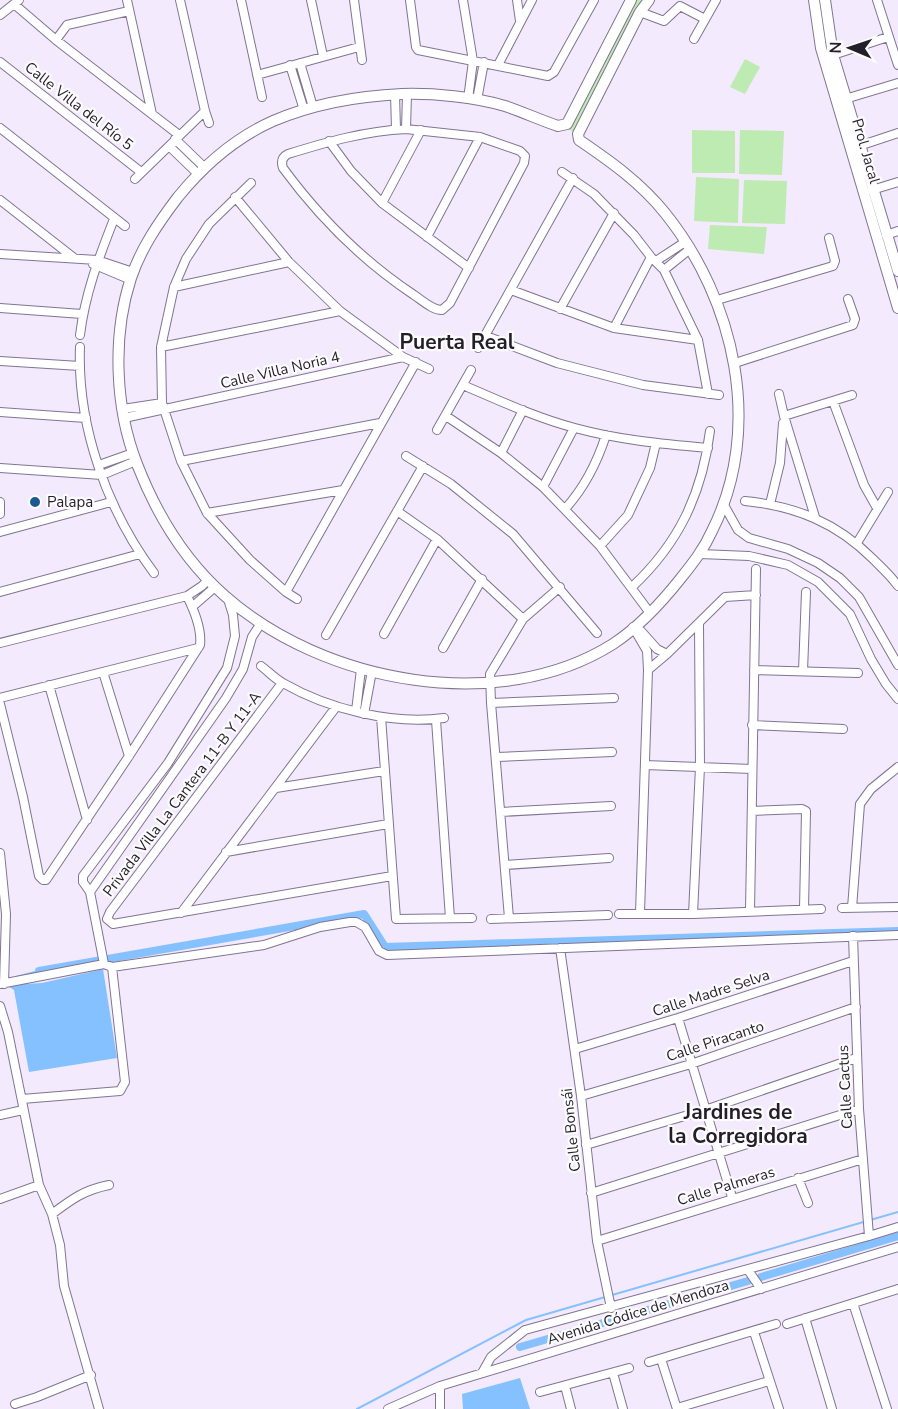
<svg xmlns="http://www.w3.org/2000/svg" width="898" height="1409" font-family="'Nunito Sans',sans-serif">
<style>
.green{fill:#bdebb1}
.water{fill:#85c1fe}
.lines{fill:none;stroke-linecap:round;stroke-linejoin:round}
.stream{stroke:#85c1fe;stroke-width:2}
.canal{stroke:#85c1fe;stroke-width:8}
.minor-casing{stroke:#827491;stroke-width:10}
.tertiary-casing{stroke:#827491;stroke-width:12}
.minor{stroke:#fff;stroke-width:8}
.tertiary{stroke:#fff;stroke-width:10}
.poi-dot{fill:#1c5990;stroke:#fcfcfc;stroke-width:2}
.labels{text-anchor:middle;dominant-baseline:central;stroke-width:4.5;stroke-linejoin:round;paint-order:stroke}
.street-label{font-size:15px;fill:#241e2a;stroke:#fcfcfc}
.poi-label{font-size:15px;fill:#241e2a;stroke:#fcfcfc;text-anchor:start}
.district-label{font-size:21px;font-weight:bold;fill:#241e2a;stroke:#fcfcfc}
</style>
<rect width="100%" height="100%" fill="#f3eafe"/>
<path class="green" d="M 631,0 L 649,0 L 578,134 L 562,126 Z
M 745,59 L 760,67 L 745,94 L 730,87 Z
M 692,130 L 735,131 L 735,173 L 692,173 Z
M 740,130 L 784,131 L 782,175 L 739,174 Z
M 696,177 L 739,179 L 738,223 L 694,221 Z
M 744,180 L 787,181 L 785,224 L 742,223 Z
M 710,225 L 767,227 L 764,254 L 708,249 Z"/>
<path class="water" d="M 103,969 L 117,1058 L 29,1072 L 14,990 L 6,985 L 42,983 Z
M 520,1378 L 530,1409 L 463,1409 L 462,1394 Z"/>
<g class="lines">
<path class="stream" d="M 16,977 L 39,971
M 357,1409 L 526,1320 L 898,1212"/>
<path class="canal" d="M 39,971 L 364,914 L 385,947 L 898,931
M 761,1277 L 898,1236
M 520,1347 L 748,1281"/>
<defs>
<path id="minor" d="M 127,0 L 152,114
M 180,0 L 205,111 L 209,123
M 241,0 L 262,97
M 311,0 L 323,56
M 354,0 L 362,60
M 410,0 L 416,47 L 418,50 L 548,76 L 554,72 L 594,0
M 463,0 L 473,61 L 468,99
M 517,0 L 520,21
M 877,0 L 898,65
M 14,4 L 56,40 L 179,135
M 640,12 L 664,21 L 680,6 L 705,19
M 0,15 L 19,0
M 694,39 L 716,0
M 56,40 L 67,25 L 129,11
M 833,55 L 888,37
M 0,62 L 141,172
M 300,63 L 313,107
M 290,65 L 304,110
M 498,65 L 532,0
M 257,75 L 359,47
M 395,94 L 396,129
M 845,99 L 898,83
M 477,100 L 484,62
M 0,128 L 125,226
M 406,129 L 480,137 L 520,151 L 525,156 L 524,163 L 450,303 L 442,310 C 432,310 422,300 414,295 C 363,261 319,217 283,168 C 281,162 282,157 288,154 C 327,142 365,131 406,129 Z
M 406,129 L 407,94
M 175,139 L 204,167
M 329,141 L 351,171 L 382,203 L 469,268
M 169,146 L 198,174
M 859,146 L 898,133
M 562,172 L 594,194 L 634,235 L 651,257 L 664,270 L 698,340 L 708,394
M 135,179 L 205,111
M 251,183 L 209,224 L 186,259 L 174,287 L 161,347 L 162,403 L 181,461 L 207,513 L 250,560 L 286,592 L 297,599
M 872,190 L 898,182
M 235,197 L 289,262 L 340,311 L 403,357 L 429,369
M 0,200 L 74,258
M 382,203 L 421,130
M 886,235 L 898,231
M 427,237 L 480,137
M 0,254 L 97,260 L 133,272
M 656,261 L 685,242
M 93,264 L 131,280
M 664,270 L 690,249
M 174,287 L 289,262
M 511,290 L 614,328 L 698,340
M 717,300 L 833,266 L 835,261 L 829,238
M 0,308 L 82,314
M 560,309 L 614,213
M 614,328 L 651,257
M 80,335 C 85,294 99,257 114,219
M 486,336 L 557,363 L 643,385 L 719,395
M 80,347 C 77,426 107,510 154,573
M 161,347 L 340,311
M 478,348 L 573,178
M 0,361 L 80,366
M 735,363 L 853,325 L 855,319 L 848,299
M 463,385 C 500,401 537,418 575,428 C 619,440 663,444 708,448
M 779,394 L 784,416 L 815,517
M 833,401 L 864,485 L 877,508
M 123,409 L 162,403
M 0,412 L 86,418
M 446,416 L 501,453 L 543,487 L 600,546 L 650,613
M 784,416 L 852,395
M 124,418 L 403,357
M 437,430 L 471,370
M 501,453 L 523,410
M 406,456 L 451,484 L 513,534 L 597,633
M 181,461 L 380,423
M 99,465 L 133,453
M 0,468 L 102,475 L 136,461
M 543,487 L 574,428
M 745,501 C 796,506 837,523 873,559 C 882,568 891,576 898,586
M 0,502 L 0,514
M 770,504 L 780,463 L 783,423
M 724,505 L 738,530 L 749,538 L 788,549 L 818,563 L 840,578 L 859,597 L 898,665
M 565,509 C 585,487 597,463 606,435
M 397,511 L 437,539 L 523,619
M 207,513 L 343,490
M 0,532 L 111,502
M 857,543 L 888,492
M 600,546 L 628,515 L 650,468 L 656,443
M 700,554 L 749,556 L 788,565 L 818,582 L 850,614 L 871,659 L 886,684 L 898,699
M 632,587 C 679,543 702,494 710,431
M 0,592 L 140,554
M 286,592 L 416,362
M 192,607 L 215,587
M 633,627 L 647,651 L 648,670
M 641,631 L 657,649 L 667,654
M 384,634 L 437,539
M 326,635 L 423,466
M 0,643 L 187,596 L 202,586 L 208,580
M 443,648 L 482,579
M 261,666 C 268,671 275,679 283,683 C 328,709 392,725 444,718
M 754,670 L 858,673
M 803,671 L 806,592
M 103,672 L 129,756
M 282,683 L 110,912 L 107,919 L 113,924 L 392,876
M 49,685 L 87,820
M 0,698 L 198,648
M 491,703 L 614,698
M 0,704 L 23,797 L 39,876 L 43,880 L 46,880 L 129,756 L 200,645 C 202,629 194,610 187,596
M 356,711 L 361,669
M 364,714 L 372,671
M 381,717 L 396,919 L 472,918
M 436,720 L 450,918
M 752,725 L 843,729
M 497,757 L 612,752
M 645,765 L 752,769
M 276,788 L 384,771
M 752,811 L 802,809 L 806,811 L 804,909
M 501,812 L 611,806
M 226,852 L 388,824
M 0,853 L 6,914 L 4,984
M 506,865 L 609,858
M 90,892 L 226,698 L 243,669 L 252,637 L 261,623
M 842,908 L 898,907
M 852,908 L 860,804 L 871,789 L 898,767
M 750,911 L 756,569
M 181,913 L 336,707
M 640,913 L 648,670 L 667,654 L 725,597 L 756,595
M 619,914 L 693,914 L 821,909
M 693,914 L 700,767 L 699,624
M 509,918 L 491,703 L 490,674 L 523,619 L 560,587
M 491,919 L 608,915
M 853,936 L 859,1109 L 869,1236
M 560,948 L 581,1096 L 597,1241 L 611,1308
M 104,964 L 90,892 L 83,882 L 83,876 L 168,763 L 227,668 L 235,636 L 233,615 L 228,599
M 0,984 L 104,964 L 112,967 L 264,945 L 320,927 L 350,922 L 356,922 L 365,927 L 379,951 L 387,955 L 898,935
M 0,1006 L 8,1032 L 39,1185 L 52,1214 L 60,1245 L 64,1286 L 99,1409
M 678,1018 L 732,1197
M 575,1049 L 678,1018 L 853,961
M 581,1096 L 691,1064 L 856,1007
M 22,1099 L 120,1091 L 125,1082 L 112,967
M 0,1115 L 23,1110
M 586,1145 L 705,1110 L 856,1058
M 798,1178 L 808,1203
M 591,1193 L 859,1109
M 0,1199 L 39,1185
M 52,1214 C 72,1199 84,1190 109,1185
M 597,1241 L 863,1159
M 748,1270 L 761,1289
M 853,1303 L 887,1409
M 805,1318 L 832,1409
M 787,1324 L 898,1289
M 754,1332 L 779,1409
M 661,1359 L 677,1409
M 649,1362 L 776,1324
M 482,1373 L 491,1357 L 525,1330 L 869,1236 L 898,1227
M 613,1373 L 623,1409
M 440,1386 L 440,1409
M 565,1386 L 571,1409
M 540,1392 L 629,1368
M 15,1404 L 37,1397 L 91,1375
M 677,1408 L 769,1381
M 388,1409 L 440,1386 L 898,1247"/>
<path id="tertiary" d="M 631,0 L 567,124 L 558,126 C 540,120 523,112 505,106 C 475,97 433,93 402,94 C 358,96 313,104 273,121 C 235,138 204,165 178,197 C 159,222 141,248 131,278 C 112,336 115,408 137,464 C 156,513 185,561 225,596 C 323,683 499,716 613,644 C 639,627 662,602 681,578 C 693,563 704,549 712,531 C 764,428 735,300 665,213 C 641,183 610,161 579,140 L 578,134 L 640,12 L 649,0
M 814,0 L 821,48 L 898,308
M 825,0 L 833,55 L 898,271"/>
</defs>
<use href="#minor" class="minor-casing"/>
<use href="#tertiary" class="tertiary-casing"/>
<use href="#minor" class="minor"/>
<use href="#tertiary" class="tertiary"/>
</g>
<circle class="poi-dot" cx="35" cy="502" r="6"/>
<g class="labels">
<g class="street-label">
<text transform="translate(79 106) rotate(38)">Calle Villa del Río 5</text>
<text transform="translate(866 151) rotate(74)">Prol. Jacal</text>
<text transform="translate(280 370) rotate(-13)">Calle Villa Noria 4</text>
<text transform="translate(182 794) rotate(-53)">Privada Villa La Cantera 11-B Y 11-A</text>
<text transform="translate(711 993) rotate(-18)">Calle Madre Selva</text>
<text transform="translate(715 1041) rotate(-18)">Calle Piracanto</text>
<text transform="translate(845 1087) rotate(-93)">Calle Cactus</text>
<text transform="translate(571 1130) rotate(-96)">Calle Bonsái</text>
<text transform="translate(726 1186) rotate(-17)">Calle Palmeras</text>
<text transform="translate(638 1312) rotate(-17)">Avenida Códice de Mendoza</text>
</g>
<g class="poi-label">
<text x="47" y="502">Palapa</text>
</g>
<g class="district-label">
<text x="457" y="342">Puerta Real</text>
<text x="738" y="1112">Jardines de<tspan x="738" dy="24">la Corregidora</tspan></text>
</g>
</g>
<g transform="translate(850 48) rotate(272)" stroke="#fcfcfc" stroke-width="4.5" paint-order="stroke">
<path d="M0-4.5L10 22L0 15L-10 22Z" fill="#241e2a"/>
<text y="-9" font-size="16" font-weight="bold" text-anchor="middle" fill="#241e2a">N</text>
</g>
</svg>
